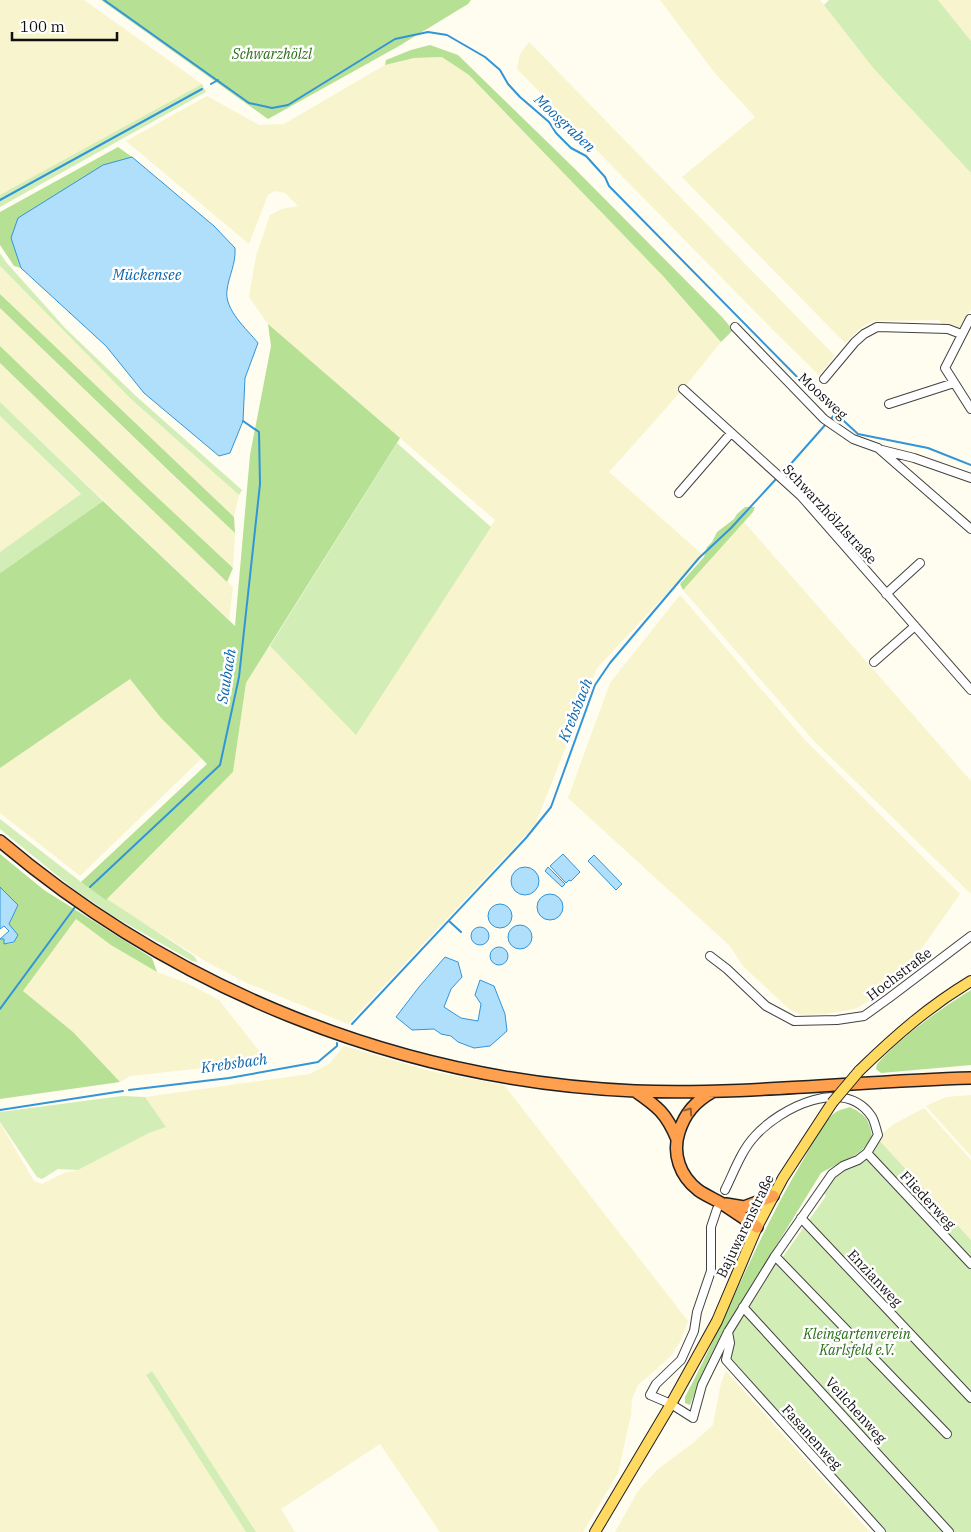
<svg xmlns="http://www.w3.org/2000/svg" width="971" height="1532" font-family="'IBM Plex Serif',serif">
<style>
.farmland{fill:#f8f4cd}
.green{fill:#d3edb6}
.forest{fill:#b6e094}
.water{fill:#b0dffb;stroke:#3195d9}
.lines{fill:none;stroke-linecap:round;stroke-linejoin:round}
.stream{stroke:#3195d9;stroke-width:2}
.minor-casing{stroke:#424242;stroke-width:10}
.major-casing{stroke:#202020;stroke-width:12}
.highway-casing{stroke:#202020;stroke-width:14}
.minor{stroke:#fff;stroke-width:8}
.major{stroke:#ffd960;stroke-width:10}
.highway{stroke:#ffa04e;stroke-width:11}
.major-bridge-casing{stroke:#202020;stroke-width:12;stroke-linecap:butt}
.major-bridge{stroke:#ffd960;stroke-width:10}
.oneway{stroke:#935f32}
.labels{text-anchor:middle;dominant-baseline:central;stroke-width:5;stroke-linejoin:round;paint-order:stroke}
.park-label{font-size:14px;font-style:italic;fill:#2a6d19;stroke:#fff}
.street-label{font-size:14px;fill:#0f0f0f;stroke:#fff}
.water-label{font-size:15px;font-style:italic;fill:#0c66ac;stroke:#fff}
</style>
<rect width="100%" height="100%" fill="#fffcf0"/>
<path class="farmland" d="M 0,0 L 84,0 L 202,84 L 0,196 Z
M 660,0 L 820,0 L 874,69 L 971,173 L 971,309 L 960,328 L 943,325 L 939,320 L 874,321 L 862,327 L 845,343 L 682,177 L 755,117 L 714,72 Z
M 938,0 L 971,0 L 971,41 Z
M 529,42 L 835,356 L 819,375 L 772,329 L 518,70 L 517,68 L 520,54 Z
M 443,57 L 469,75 L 663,276 L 721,342 L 683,389 L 609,472 L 703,555 L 597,668 L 535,825 L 348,1024 L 247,983 L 207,962 L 106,900 L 233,772 L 246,683 L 270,646 L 356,734 L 495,520 L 268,324 L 249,297 L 256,256 L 270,215 L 282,209 L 298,206 L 285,193 L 274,191 L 268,195 L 249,244 L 126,141 L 207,96 L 259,125 L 284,124 L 385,65 L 414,58 Z
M 0,266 L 131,399 L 239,495 L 234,517 L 0,294 Z
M 0,308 L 169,472 L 235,533 L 233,568 L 142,483 L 0,346 Z
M 0,363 L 233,587 L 229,620 L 0,402 Z
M 0,416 L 81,495 L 0,552 Z
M 744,522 L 971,781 L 971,894 L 813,740 L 683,590 Z
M 680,595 L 805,740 L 960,894 L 910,965 L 882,994 L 855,1009 L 825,1014 L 802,1015 L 789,1009 L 743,966 L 730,946 L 568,798 L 610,683 Z
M 130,679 L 161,718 L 201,759 L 80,876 L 0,813 L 0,768 Z
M 76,919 L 112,945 L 157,972 L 189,984 L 219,1000 L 267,1061 L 130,1076 L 120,1082 L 73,1033 L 23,991 Z
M 344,1046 L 430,1071 L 504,1085 L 688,1321 L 680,1342 L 670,1357 L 638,1385 L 632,1399 L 631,1415 L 618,1473 L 583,1532 L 440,1532 L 380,1444 L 281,1509 L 295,1532 L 256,1532 L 152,1371 L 146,1375 L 246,1532 L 0,1532 L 0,1123 L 34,1181 L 42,1184 L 64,1173 L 78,1170 L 149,1133 L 165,1127 L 145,1097 L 310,1074 L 330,1063 Z
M 971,1095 L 971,1156 L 926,1106 L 946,1097 Z
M 924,1108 L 971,1160 L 971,1240 L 878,1139 L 885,1131 L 896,1123 Z
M 726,1371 L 870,1532 L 615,1532 L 638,1491 L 658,1469 L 693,1443 L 713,1425 L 721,1383 Z"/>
<path class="green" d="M 829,0 L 938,0 L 971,41 L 971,173 L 874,69 L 824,5 Z
M 202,84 L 206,92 L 0,207 L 0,195 Z
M 0,253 L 6,262 L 65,328 L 137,397 L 242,490 L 239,495 L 131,399 L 0,266 Z
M 0,402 L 103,501 L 0,573 L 0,552 L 81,494 L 0,416 Z
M 397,443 L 491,527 L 356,735 L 270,646 Z
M 0,819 L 81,882 L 194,956 L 198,962 L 192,961 L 113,916 L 75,890 L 0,829 Z
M 122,1096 L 145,1097 L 166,1127 L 149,1133 L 78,1170 L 58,1169 L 42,1179 L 37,1177 L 0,1122 L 0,1112 Z
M 878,1139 L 971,1240 L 971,1260 L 870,1152 Z
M 866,1157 L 971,1267 L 971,1532 L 876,1532 L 721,1360 L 730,1331 L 778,1255 L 782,1258 L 826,1196 L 822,1191 L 834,1175 Z
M 152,1371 L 256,1532 L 246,1532 L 146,1375 Z"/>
<path class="forest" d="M 101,0 L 471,0 L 468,4 L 399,46 L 268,119 Z
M 430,45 L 458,55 L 575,169 L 722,317 L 733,330 L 721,342 L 663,276 L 469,75 L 442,57 L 414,58 L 385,65 L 386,60 L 411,50 Z
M 118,147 L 132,157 L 103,165 L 11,238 L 21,268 L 14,266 L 0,245 L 0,212 Z
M 0,294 L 234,517 L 235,533 L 170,472 L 0,308 Z
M 268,324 L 400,438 L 246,683 L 233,772 L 106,900 L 81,882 L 207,764 L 161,718 L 130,679 L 0,768 L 0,573 L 103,501 L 235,626 L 250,455 L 271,346 Z
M 0,346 L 142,483 L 233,568 L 227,582 L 0,363 Z
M 745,507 L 755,507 L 753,512 L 683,590 L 680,584 L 704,557 L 707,547 L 712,542 L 717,532 L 734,519 L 737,514 Z
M 0,854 L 44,890 L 152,958 L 157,972 L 111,945 L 76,919 L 23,991 L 73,1032 L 120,1082 L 0,1099 L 0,939 L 4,939 L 4,944 L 14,943 L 9,924 L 18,905 L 0,887 Z
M 971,990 L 971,1065 L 881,1073 L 876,1069 L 877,1064 C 905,1034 937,1011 971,990 Z
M 850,1107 C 865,1115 869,1118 872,1136 C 869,1140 867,1145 863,1149 C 854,1158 834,1165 821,1173 L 728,1324 L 699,1382 L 690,1405 L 685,1403 L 685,1397 C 726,1320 757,1237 802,1162 C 811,1147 820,1126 833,1114 C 838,1110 844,1109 850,1107 Z"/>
<path class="water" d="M 132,157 L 214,226 L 235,248 C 236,264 229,275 227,290 C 224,310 247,329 258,343 L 245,378 L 243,421 L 230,453 L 219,456 L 144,393 L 106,346 L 21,268 L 11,238 L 18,218 L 103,165 Z
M 563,854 L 580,872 L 571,881 L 569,880 L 566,883 L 550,866 Z
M 594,855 L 622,884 L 616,890 L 588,861 Z
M 548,867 L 565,884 L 562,887 L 545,871 Z
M511 881a14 14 0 1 1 28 0a14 14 0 1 1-28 0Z
M 0,887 L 18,905 L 9,924 L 18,935 L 14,942 L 4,944 L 4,939 L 0,939 L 9,931 L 4,926 L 0,929 Z
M537 907a13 13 0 1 1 26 0a13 13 0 1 1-26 0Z
M488 916a12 12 0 1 1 24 0a12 12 0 1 1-24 0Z
M508 937a12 12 0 1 1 24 0a12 12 0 1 1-24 0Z
M471 936a9 9 0 1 1 18 0a9 9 0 1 1-18 0Z
M490 956a9 9 0 1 1 18 0a9 9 0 1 1-18 0Z
M 445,957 L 458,962 L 462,977 L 451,989 L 444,1007 L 461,1018 L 478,1021 L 481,1004 L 475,995 L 480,980 L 494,986 L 505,1014 L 507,1031 L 490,1046 L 474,1048 L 458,1042 L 451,1036 L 441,1034 L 434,1029 L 412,1030 L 396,1017 L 419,987 Z"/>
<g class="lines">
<path class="stream" d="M 104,0 L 249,103 L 272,108 L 288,105 L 395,39 L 428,32 L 447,35 L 485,57 L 500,70 L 508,84 L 520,97 L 549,122 L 556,133 L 571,148 L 586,156 L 605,177 L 609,186 L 807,387 L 858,434 L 928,448 L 971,465
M 211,84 L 218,80
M 0,200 L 202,89
M 829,421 L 836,413
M 781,475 L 826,424
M 90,887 L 220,765 L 239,677 L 260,484 L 259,432 L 243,421
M 449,921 L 461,932
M 0,1009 L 75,907
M 352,1024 L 526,838 L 551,807 L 595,685 L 610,663 L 699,558 L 731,528 L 777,478
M 129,1090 L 229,1078 L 318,1062 L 337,1046 L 337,1043
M 0,1110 L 123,1091"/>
<defs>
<path id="minor" d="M 971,320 L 970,319 L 945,368 L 971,409
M 735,327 L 824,419 L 853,439 L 878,448 L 971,529
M 824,379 L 855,342 L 864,334 L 877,327 L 948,329 L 961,334
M 683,389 L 801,496 L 971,690
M 889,404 L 954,383
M 882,450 L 914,458 L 971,478
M 679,493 L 731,433
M 886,594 L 920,563
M 874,662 L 915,626
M 710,956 L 727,969 L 766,1006 L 794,1021 L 837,1020 L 864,1016 L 889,998 L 971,936
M 867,1153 L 971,1264
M 717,1209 L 711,1227 L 711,1271 L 697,1312 L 694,1331 L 681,1360 L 656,1384 L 650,1395 L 671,1404 L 693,1418 L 702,1385 L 728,1332 L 775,1256 L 832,1174 L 843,1166 L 858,1160 L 867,1153 L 878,1135 C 876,1129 875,1122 872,1117 C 845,1075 780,1108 755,1136 C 741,1151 734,1172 725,1190
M 801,1218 L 971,1398
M 775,1256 L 947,1434
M 743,1307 L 949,1532
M 728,1332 L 730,1343 L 726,1360 L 881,1532"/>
<path id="major" d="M 859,1071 C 895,1036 928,1007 971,981
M 595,1532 L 671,1404 L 717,1321 L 757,1227 L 783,1178 L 832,1103"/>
<path id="highway" d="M 0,841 C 177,991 402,1081 635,1091 C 747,1095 859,1081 971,1078
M 635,1091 C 658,1107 666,1113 677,1139
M 712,1092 C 695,1102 685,1113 679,1132 C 672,1154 680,1176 698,1190 C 705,1195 714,1199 721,1203 C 733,1211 745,1219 757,1227
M 726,1204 L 744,1207 L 773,1196"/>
</defs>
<use href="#minor" class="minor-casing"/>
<use href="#major" class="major-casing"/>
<use href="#highway" class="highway-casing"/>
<use href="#minor" class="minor"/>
<use href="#major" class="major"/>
<use href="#highway" class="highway"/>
<defs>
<path id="major-bridge" d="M 832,1103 L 859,1071"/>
</defs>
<use href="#major-bridge" class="major-bridge-casing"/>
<use href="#major-bridge" class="major-bridge"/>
</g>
<defs><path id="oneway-chevron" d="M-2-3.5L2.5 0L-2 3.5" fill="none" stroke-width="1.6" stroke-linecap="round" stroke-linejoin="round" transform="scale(1.25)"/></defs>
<use class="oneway" href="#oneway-chevron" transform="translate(689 1111) rotate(-55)"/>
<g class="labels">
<g class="park-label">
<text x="272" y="54">Schwarzhölzl</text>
<text x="857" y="1334">Kleingartenverein<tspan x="857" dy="16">Karlsfeld e.V.</tspan></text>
</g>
<g class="street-label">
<text transform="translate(823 396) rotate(43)">Moosweg</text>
<text transform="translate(830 514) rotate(47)">Schwarzhölzlstraße</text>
<text transform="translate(899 974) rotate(-37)">Hochstraße</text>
<text transform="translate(928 1200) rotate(47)">Fliederweg</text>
<text transform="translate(745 1226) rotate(-64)">Bajuwarenstraße</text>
<text transform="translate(875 1278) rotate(47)">Enzianweg</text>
<text transform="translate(856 1410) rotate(48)">Veilchenweg</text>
<text transform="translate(812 1437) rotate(48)">Fasanenweg</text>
</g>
<g class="water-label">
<text transform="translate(565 123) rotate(43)">Moosgraben</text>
<text x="147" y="274">Mückensee</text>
<text transform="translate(226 676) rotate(-81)">Saubach</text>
<text transform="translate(575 710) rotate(-68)">Krebsbach</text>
<text transform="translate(234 1063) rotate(-8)">Krebsbach</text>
</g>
</g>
<path d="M12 32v8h105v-8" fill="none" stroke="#0f0f0f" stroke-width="2.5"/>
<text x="20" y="32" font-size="15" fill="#0f0f0f" stroke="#ffffff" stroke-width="4" paint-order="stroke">100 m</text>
</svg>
